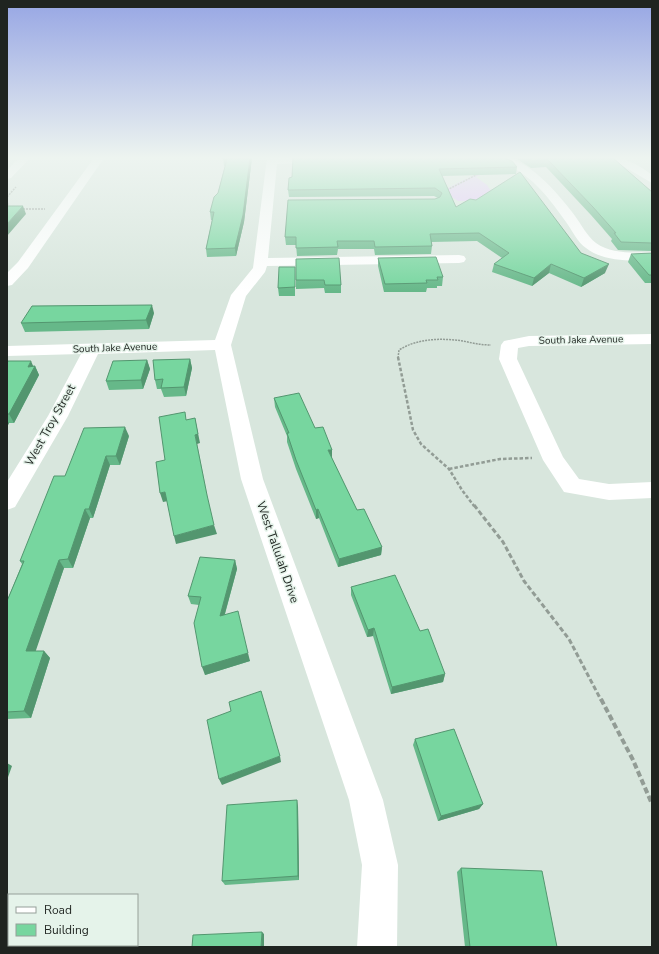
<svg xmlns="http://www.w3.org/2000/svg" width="659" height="954" font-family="'Nunito Sans',sans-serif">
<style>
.green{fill:#e3c3fb}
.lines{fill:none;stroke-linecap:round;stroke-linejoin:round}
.path-far3{stroke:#929c95;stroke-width:1.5;stroke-dasharray:2 1;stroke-linecap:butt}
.path-far2{stroke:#929c95;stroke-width:2.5;stroke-dasharray:3.5 2;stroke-linecap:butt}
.path-far1{stroke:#929c95;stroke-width:3;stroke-dasharray:5 2.5;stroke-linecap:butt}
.path{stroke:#929c95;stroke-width:4;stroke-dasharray:6 3;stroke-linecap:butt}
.street{fill:#fff;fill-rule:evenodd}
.secondary{fill:#fff;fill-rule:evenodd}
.wall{fill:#66b889}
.shaded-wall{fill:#53966f}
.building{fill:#77d69f;stroke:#53966f}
.labels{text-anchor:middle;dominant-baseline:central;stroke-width:3;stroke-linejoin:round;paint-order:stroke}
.far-street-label{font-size:10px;fill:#1f2420;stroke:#e5f3ea}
.street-label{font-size:12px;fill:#1f2420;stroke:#e5f3ea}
</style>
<rect width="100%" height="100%" fill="#d8e6dd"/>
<path class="green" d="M 498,163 L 503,164 L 476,177 L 487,185 L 497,200 L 458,201 L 449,195 L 440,192 Z"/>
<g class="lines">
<path class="path-far3" d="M 447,190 L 478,174
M 7,197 L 16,187
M 7,200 L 8,207 L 10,208
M 20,209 L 45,209
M 398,358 L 399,350 C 418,338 442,338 463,341 C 472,343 481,345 491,345"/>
<path class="path-far2" d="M 398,357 L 413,430 L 421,444 L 449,469 L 462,490 L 474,506
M 449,469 L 500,459 L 532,458"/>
<path class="path-far1" d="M 474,505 L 503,542 L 524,581 L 569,639 L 601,700"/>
<path class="path" d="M 601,699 L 633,760 L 652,804"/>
<path class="street" d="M 19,158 L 30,158 L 11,178 L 7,179 L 7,170 Z
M 267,158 L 326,158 L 327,160 L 322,163 L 277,164 L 268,258 L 459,255 L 464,256 L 466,259 L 464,262 L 459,263 L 267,266 L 265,272 L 246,296 L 231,345 L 263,479 L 383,800 L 398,865 L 397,947 L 357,947 L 362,865 L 349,800 L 241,479 L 215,350 L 98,354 L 68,416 L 15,507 L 7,510 L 7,482 L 48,416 L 81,354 L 7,356 L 7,346 L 215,340 L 231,295 L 253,268 Z
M 481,158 C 489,158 498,157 506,158 C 532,162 560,196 575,216 C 581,224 587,236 596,243 C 611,254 634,253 652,252 L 652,260 C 631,261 604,262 586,248 C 578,243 572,230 566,222 C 550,199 529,171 501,163 C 495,162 488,162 482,160 Z
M 609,158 C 628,158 637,164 652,175 L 652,183 Z
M 652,334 L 652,344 L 529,346 L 518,348 L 517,359 L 563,457 L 579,479 L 609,484 L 652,482 L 652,498 L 609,500 L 564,492 L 543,460 L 499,359 L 501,345 L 504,341 L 529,336 Z"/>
<path class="secondary" d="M 94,158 L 104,158 L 28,268 L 12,285 L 7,286 L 7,273 L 18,262 Z"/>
</g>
<path class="wall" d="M 223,158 L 252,158 L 244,222 L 236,256 L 207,257 L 206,249 L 212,220 L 211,220 L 210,212 L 218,193 L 225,166 L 224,166 Z
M 293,158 L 517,167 L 516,174 L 442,176 L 456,207 L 581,253 L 605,273 L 581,287 L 549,273 L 532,286 L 492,272 L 494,264 L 502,258 L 477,241 L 431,242 L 432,246 L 431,254 L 375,255 L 374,249 L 338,249 L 337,255 L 297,256 L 296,245 L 286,245 L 285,237 L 435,199 L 438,198 L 434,196 L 289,197 L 288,190 L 292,177 Z
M 512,158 L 613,158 L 652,192 L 652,251 L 618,250 L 611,241 L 612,239 L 591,215 L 546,167 L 531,168 L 517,159 Z
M 652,253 L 652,283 L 645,283 L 628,262 L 631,254 Z
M 378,258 L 443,277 L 442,286 L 437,286 L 437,288 L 427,288 L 426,292 L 384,292 L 378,266 Z
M 296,259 L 341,285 L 341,293 L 325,293 L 324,288 L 296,289 Z
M 295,267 L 295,296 L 279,296 L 278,288 Z
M 154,313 L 149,329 L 25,332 L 21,323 Z
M 190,359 L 192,368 L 186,396 L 164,397 L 161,389 L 157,389 L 155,380 Z
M 147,360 L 150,369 L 143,389 L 109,390 L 106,381 Z
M 7,363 L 35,366 L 39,375 L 14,423 L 9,423 L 7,427 Z
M 274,398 L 315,428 L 332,459 L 357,510 L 382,547 L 381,555 L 338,567 L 319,518 L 316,519 L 296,469 L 287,442 L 287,436 L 275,407 Z
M 129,436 L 120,465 L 110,465 L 93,518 L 90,518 L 73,568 L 64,568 L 35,651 L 44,651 L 50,658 L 31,718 L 7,719 L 7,601 L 22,564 L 20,561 L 65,476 Z
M 235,560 L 237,569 L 225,614 L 250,661 L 205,675 L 199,605 L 191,604 L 188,596 Z
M 351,587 L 420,631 L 445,674 L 443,682 L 391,694 L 373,636 L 367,637 L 351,595 Z
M 415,739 L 483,804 L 479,809 L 438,821 L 413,745 Z
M 298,806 L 299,880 L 225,885 L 222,881 Z
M 461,868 L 557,947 L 465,947 L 457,872 Z"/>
<path class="shaded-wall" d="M 250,158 L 252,158 L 244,222 L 236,256 L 235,248 Z
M 23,206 L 26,214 L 7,236 L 7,224 Z
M 551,264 L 549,273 L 532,286 L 534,278 Z
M 609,264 L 605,273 L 581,287 L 584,278 Z
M 152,305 L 154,313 L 149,329 L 146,320 Z
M 190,359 L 192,368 L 186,396 L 184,387 Z
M 147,360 L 150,369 L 143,389 L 141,380 Z
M 31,361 L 34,368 L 35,366 L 39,375 L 14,423 L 9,414 L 28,367 Z
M 195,418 L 200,443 L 197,444 L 209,504 L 195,435 Z
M 7,420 L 9,423 L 7,427 Z
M 125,427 L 129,436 L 120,465 L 116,456 Z
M 328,450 L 332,450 L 332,459 Z
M 106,456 L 110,465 L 93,518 L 89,509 Z
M 165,492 L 168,501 L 163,502 L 160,493 Z
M 85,509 L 90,518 L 73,568 L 68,559 Z
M 318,509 L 319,518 L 316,519 L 316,510 Z
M 214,525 L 217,534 L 176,544 L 174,536 Z
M 382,547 L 381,555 L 338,567 L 339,559 Z
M 59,560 L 64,568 L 33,659 L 26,651 Z
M 235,560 L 237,569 L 222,624 L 220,616 Z
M 374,628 L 373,636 L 367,637 L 368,630 Z
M 44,651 L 50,658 L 31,718 L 24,711 Z
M 248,653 L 250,661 L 205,675 L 202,667 Z
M 445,674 L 443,682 L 391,694 L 392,687 Z
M 280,756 L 281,762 L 222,785 L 219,779 Z
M 7,763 L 12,766 L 7,780 Z
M 297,800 L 298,806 L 299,880 L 298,876 Z
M 483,804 L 479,809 L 438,821 L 441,816 Z
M 262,932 L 264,934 L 264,947 L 261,947 Z"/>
<path class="building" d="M 223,158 L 250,158 L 243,215 L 235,248 L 206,249 L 214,212 L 210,212 L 214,197 L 218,193 L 227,159 L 223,159 Z
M 293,158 L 504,158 L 512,161 L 517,167 L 439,169 L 456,207 L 470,199 L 476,200 L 520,172 L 581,253 L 609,264 L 584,278 L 551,264 L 534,278 L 494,264 L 509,253 L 479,233 L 430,234 L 432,246 L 375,247 L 374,241 L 337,241 L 338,247 L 296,248 L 296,237 L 285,237 L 288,200 L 435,199 L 440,197 L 442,193 L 435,188 L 288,190 L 289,178 L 292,177 Z
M 528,158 L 613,158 L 652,192 L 652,243 L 621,242 L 614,233 L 616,233 L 593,207 L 548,160 L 532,161 Z
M 7,206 L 23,206 L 7,224 Z
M 652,253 L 652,275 L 649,275 L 631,254 Z
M 436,257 L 443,277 L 437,277 L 438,280 L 426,280 L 427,283 L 385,284 L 378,258 Z
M 339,258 L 341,285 L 325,285 L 324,280 L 296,280 L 296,259 Z
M 279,267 L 295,267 L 295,287 L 278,288 Z
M 152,305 L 146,320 L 21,323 L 32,306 Z
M 190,359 L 184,387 L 161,388 L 163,379 L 155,380 L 153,360 Z
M 147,360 L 141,380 L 106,381 L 113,361 Z
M 8,361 L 31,361 L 28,367 L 35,366 L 9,414 L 7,414 L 7,363 Z
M 299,393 L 315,428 L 323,427 L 332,450 L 328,450 L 357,510 L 364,509 L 382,547 L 339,559 L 318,509 L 316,510 L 296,460 L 287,433 L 289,433 L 274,398 Z
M 185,412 L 186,420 L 195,418 L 198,434 L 195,435 L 207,495 L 214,525 L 174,536 L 165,492 L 160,493 L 156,462 L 165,460 L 159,417 Z
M 125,427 L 116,456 L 106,456 L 89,509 L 85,509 L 68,559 L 59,560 L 26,651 L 44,651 L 24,711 L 7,712 L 7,601 L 24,561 L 20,561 L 54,476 L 65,476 L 84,428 Z
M 200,557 L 235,560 L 220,616 L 238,611 L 248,653 L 202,667 L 194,623 L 201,597 L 188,596 Z
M 395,575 L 420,631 L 428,629 L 445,674 L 392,687 L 374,628 L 368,630 L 351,587 Z
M 261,691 L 280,756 L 219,779 L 207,720 L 231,711 L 229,702 Z
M 454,729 L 483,804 L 441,816 L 415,739 Z
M 297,800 L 298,876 L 222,881 L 227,805 Z
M 461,868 L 542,871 L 557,947 L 470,947 Z
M 262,932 L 261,947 L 192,947 L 193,935 Z"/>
<linearGradient id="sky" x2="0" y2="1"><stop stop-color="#97a6e4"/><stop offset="0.54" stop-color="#edf4f0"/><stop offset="1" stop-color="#edf4f0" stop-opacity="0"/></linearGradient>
<rect width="659" height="292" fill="url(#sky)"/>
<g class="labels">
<g class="far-street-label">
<text transform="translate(581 340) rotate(-1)">South Jake Avenue</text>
<text transform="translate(115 348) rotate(-2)">South Jake Avenue</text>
</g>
<g class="street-label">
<text transform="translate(50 425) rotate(-61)">West Troy Street</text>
<text transform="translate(278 552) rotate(71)">West Tallulah Drive</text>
</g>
</g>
<rect width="659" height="954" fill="none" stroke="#1f2420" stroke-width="16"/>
<rect x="8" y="894" width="130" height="52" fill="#e5f3ea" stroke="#96a099"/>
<rect x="16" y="907" width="20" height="6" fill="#ffffff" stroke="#96a099"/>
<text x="44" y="914" font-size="12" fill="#1f2420">Road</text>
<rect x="16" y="924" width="20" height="12" fill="#77d69f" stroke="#96a099"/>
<text x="44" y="934" font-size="12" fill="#1f2420">Building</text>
</svg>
